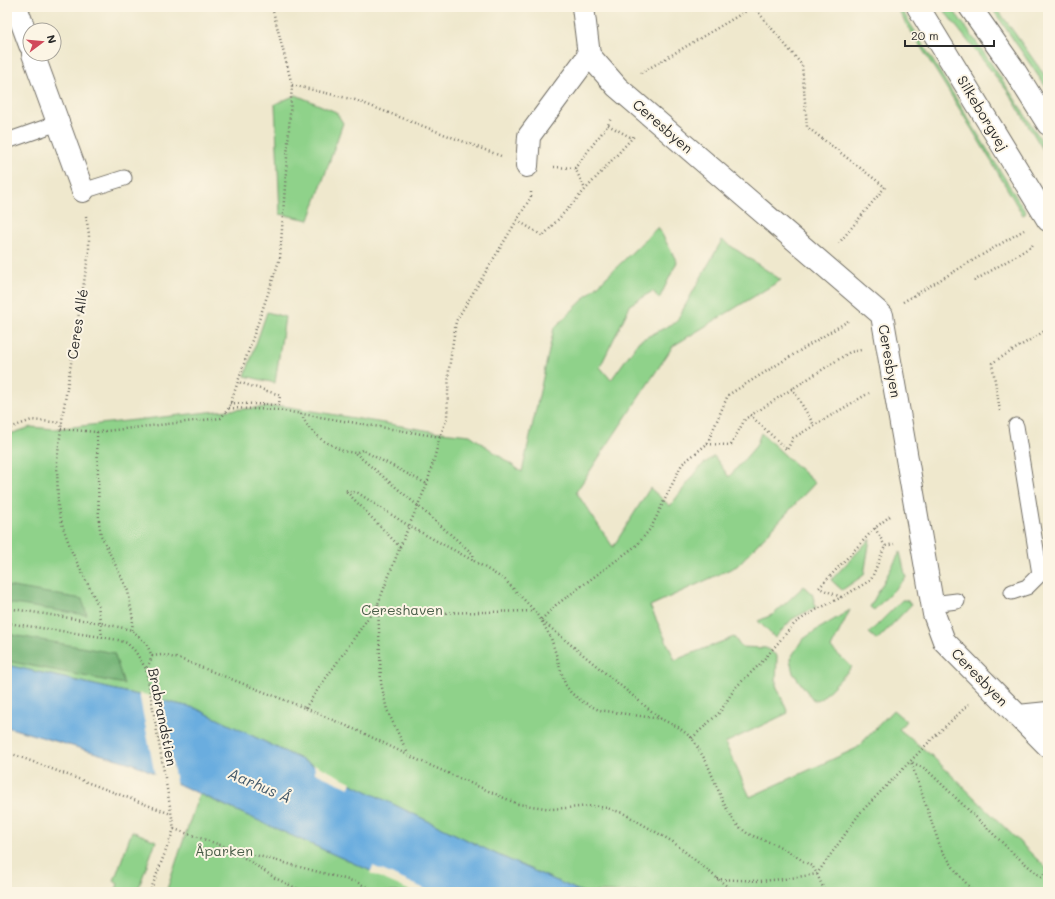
<svg xmlns="http://www.w3.org/2000/svg" width="1055" height="899" font-family="Mali,sans-serif">
<style>
.green{fill:#8fd28a;stroke:#5d7e5a}
.forest{fill:#73b476;stroke:#4f7050}
.water{fill:#6aaddf;stroke:#4a6c85}
.pier{fill:#efe8cd}
.lines{fill:none;stroke-linecap:round;stroke-linejoin:round}
.service-casing{stroke:#706d64;stroke-width:17}
.minor-casing{stroke:#706d64;stroke-width:24}
.tertiary-casing{stroke:#706d64;stroke-width:24}
.path{stroke:#706d64;stroke-width:2.5;stroke-dasharray:1 3;stroke-linecap:butt}
.service{stroke:#fff;stroke-width:15}
.minor{stroke:#fff;stroke-width:22}
.tertiary{stroke:#fff;stroke-width:22}
.labels{text-anchor:middle;dominant-baseline:central;stroke-width:4;stroke-linejoin:round;paint-order:stroke}
.street-label{font-size:14px;fill:#2b2b2b;stroke:#fcf5e5}
.park-label{font-size:14px;fill:#495d48;stroke:#fcf5e5}
.water-label{font-size:15px;font-style:italic;fill:#41586a;stroke:#fcf5e5}
</style>
<rect width="100%" height="100%" fill="#fcf5e5"/>
<filter id="ink" filterUnits="userSpaceOnUse"><feTurbulence type="fractalNoise" baseFrequency=".025" numOctaves="2"/><feDisplacementMap in="SourceGraphic" scale="8" xChannelSelector="R" yChannelSelector="G"/><feConvolveMatrix kernelMatrix="1 2 1 2 8 2 1 2 1" color-interpolation-filters="sRGB"/></filter>
<filter id="wash" filterUnits="userSpaceOnUse"><feTurbulence type="fractalNoise" baseFrequency=".012" numOctaves="4" result="noise"/><feDisplacementMap in="SourceGraphic" scale="16" xChannelSelector="R" yChannelSelector="G"/><feGaussianBlur stdDeviation="0.9" result="paint"/><feColorMatrix in="noise" values="0 0 0 0 0 0 0 0 0 0 0 0 0 0 0 0 0 1.4 0 .05"/><feComposite in="paint" operator="in"/></filter>
<g filter="url(#wash)">
<rect width="100%" height="100%" fill="#efe8cd"/>
<path class="green" d="M 896,7 L 900,7 L 1026,213 L 1024,215 L 1022,214 C 982,144 939,76 896,7 Z
M 941,7 L 951,7 C 985,53 1017,101 1047,150 L 1048,158 L 1008,92 Z
M 991,7 L 996,7 L 1048,80 L 1048,90 Z
M 296,95 L 336,112 L 343,123 L 309,220 L 280,214 L 275,104 Z
M 658,227 L 677,262 L 659,299 L 653,291 L 631,304 L 600,367 L 611,380 L 639,341 L 676,322 L 722,240 L 781,280 L 673,346 L 576,492 L 613,547 L 650,488 L 670,506 L 701,466 L 714,456 L 729,477 L 756,446 L 761,433 L 815,483 L 737,566 L 650,606 L 675,660 L 734,637 L 741,647 L 766,648 L 777,656 L 776,685 L 788,713 L 725,743 L 750,797 L 857,748 L 893,710 L 906,721 L 899,729 L 932,756 L 1048,870 L 1048,892 L 582,892 L 498,855 L 195,708 L 7,665 L 7,435 L 31,427 L 54,429 L 217,411 L 283,406 L 431,431 L 470,435 L 522,472 L 554,328 Z
M 267,312 L 285,317 L 275,383 L 245,376 Z
M 870,539 L 864,575 L 842,590 L 831,580 Z
M 900,552 L 906,578 L 874,610 L 870,607 Z
M 804,586 L 812,593 L 816,607 L 792,619 L 775,638 L 758,621 L 774,614 Z
M 902,600 L 907,600 L 911,605 L 877,640 L 869,633 Z
M 850,610 L 831,648 L 852,667 L 822,698 L 814,701 L 793,673 L 790,659 L 802,640 L 815,631 Z
M 199,794 L 418,892 L 166,892 Z
M 132,831 L 156,841 L 137,892 L 115,892 L 118,884 L 114,881 Z"/>
<path class="forest" d="M 7,586 L 82,599 L 87,615 L 7,603 Z
M 7,634 L 114,653 L 124,684 L 7,661 Z"/>
<path class="water" d="M 7,665 L 195,708 L 498,855 L 582,892 L 418,892 L 268,825 L 134,764 L 7,727 Z"/>
<path class="pier" d="M 139,693 L 159,698 L 177,786 L 155,776 Z
M 314,764 L 351,782 L 349,788 L 315,773 Z
M 373,866 L 432,892 L 413,892 L 370,873 Z"/>
</g>
<g filter="url(#ink)">
<g class="lines">
<defs>
<path id="service" d="M 7,141 L 58,123
M 83,191 L 124,178
M 1012,592 L 1027,587 L 1040,574 L 1016,426
M 932,604 L 957,601"/>
<path id="minor" d="M 16,7 L 30,45
M 583,7 L 589,55 L 617,87 L 882,315 L 934,614 L 944,641 L 1048,746
M 33,54 L 83,191
M 527,166 L 529,136 L 589,55
M 1018,716 L 1048,713"/>
<path id="tertiary" d="M 918,7 L 1048,220
M 970,7 L 1013,68 L 1048,124"/>
</defs>
<use href="#service" class="service-casing"/>
<use href="#minor" class="minor-casing"/>
<use href="#tertiary" class="tertiary-casing"/>
<path class="path" d="M 754,7 L 802,65 L 807,127 L 885,187 L 839,243
M 641,73 L 753,7
M 292,85 L 355,100 L 501,156
M 608,125 L 632,138
M 554,167 L 575,168 L 608,125 L 611,118
M 575,168 L 585,189
M 86,216 L 89,234 L 89,251 L 63,413 L 57,461 L 58,507 L 63,527 L 72,552 L 98,605 L 102,637
M 517,220 L 543,236 L 634,136
M 974,281 L 1032,246 L 1034,243
M 903,302 L 1024,230
M 792,388 L 814,425
M 230,403 L 279,405 L 280,395 L 238,382
M 229,408 L 278,410 L 440,437 L 447,418 L 449,369 L 456,321 L 531,197 L 531,192
M 1000,411 L 992,363 L 1048,329
M 301,414 L 308,427 L 322,440 L 343,451 L 355,453
M 750,415 L 787,450 L 793,438 L 869,393
M 7,429 L 32,420 L 62,423
M 61,429 L 97,432 L 221,418 L 229,408 L 280,258 L 292,85 L 272,7
M 97,432 L 99,523 L 101,535 L 128,591 L 133,620 L 132,630
M 707,444 L 731,445 L 745,419 L 850,352 L 861,350
M 875,528 L 885,546
M 400,547 L 345,490 L 358,493 L 409,526 L 474,561 L 473,554 L 417,505 L 355,453 L 362,450 L 427,484
M 474,561 L 505,580 L 532,608 L 541,620 L 551,638 L 565,684 L 571,693 L 583,702 L 599,710 L 661,719 L 678,727 L 692,738 L 707,763 L 724,804 L 736,824 L 748,834 L 777,845 L 794,855 L 813,867 L 817,874 L 825,892
M 841,597 L 819,588 L 875,528 L 890,516
M 378,604 L 381,683 L 387,710 L 408,754
M 7,608 L 101,623 L 132,630 L 146,643 L 152,656 L 150,662 L 146,669
M 378,614 L 534,611
M 7,623 L 102,637 L 118,640 L 127,643 L 135,651 L 146,669 L 174,829 L 150,892
M 152,656 L 162,655 L 180,659 L 305,708 L 363,733 L 418,760 L 518,804 L 552,809 L 593,806 L 607,808 L 623,813 L 673,842 L 734,892
M 305,708 L 378,604 L 400,547 L 427,484 L 440,437
M 661,719 L 541,620 L 556,605 L 637,545 L 651,528 L 682,464 L 707,444 L 728,395 L 848,321
M 692,738 L 720,712 L 735,688 L 760,664 L 795,623 L 816,610 L 842,597 L 871,580 L 885,546 L 894,544
M 7,752 L 171,814
M 174,829 L 229,848 L 356,882 L 378,892
M 231,849 L 275,878 L 304,892
M 717,879 L 760,881 L 784,879 L 817,874 L 860,813 L 930,741 L 969,704
M 974,892 L 958,874 L 941,849 L 911,762 L 926,769 L 1014,854 L 1041,877 L 1048,870"/>
<use href="#service" class="service"/>
<use href="#minor" class="minor"/>
<use href="#tertiary" class="tertiary"/>
</g>
</g>
<g class="labels">
<g class="street-label">
<text transform="translate(983 113) rotate(59)">Silkeborgvej</text>
<text transform="translate(663 126) rotate(41)">Ceresbyen</text>
<text transform="translate(77 324) rotate(-81)">Ceres Allé</text>
<text transform="translate(890 361) rotate(80)">Ceresbyen</text>
<text transform="translate(980 677) rotate(46)">Ceresbyen</text>
<text transform="translate(163 717) rotate(79)">Brabrandstien</text>
</g>
<g class="park-label">
<text x="402" y="609">Cereshaven</text>
<text x="224" y="850">Åparken</text>
</g>
<g class="water-label">
<text transform="translate(260 785) rotate(23)">Aarhus Å</text>
</g>
</g>
<rect width="1055" height="899" fill="none" stroke="#fcf5e5" stroke-width="24"/>
<g transform="translate(42 42) rotate(74)"><circle r="19" fill="#fcf5e5" stroke="#a8a49b"/>
<path d="M0-3L7 15L0 10L-7 15Z" fill="#d1495b"/>
<text y="-6" font-size="11" font-weight="bold" text-anchor="middle" fill="#2b2b2b">N</text>
</g>
<path d="M905 40v6h89v-6" fill="none" stroke="#2b2b2b" stroke-width="2"/>
<text x="911" y="40" font-size="12" fill="#2b2b2b" stroke="#fcf5e5" stroke-width="3" paint-order="stroke">20 m</text>
</svg>
